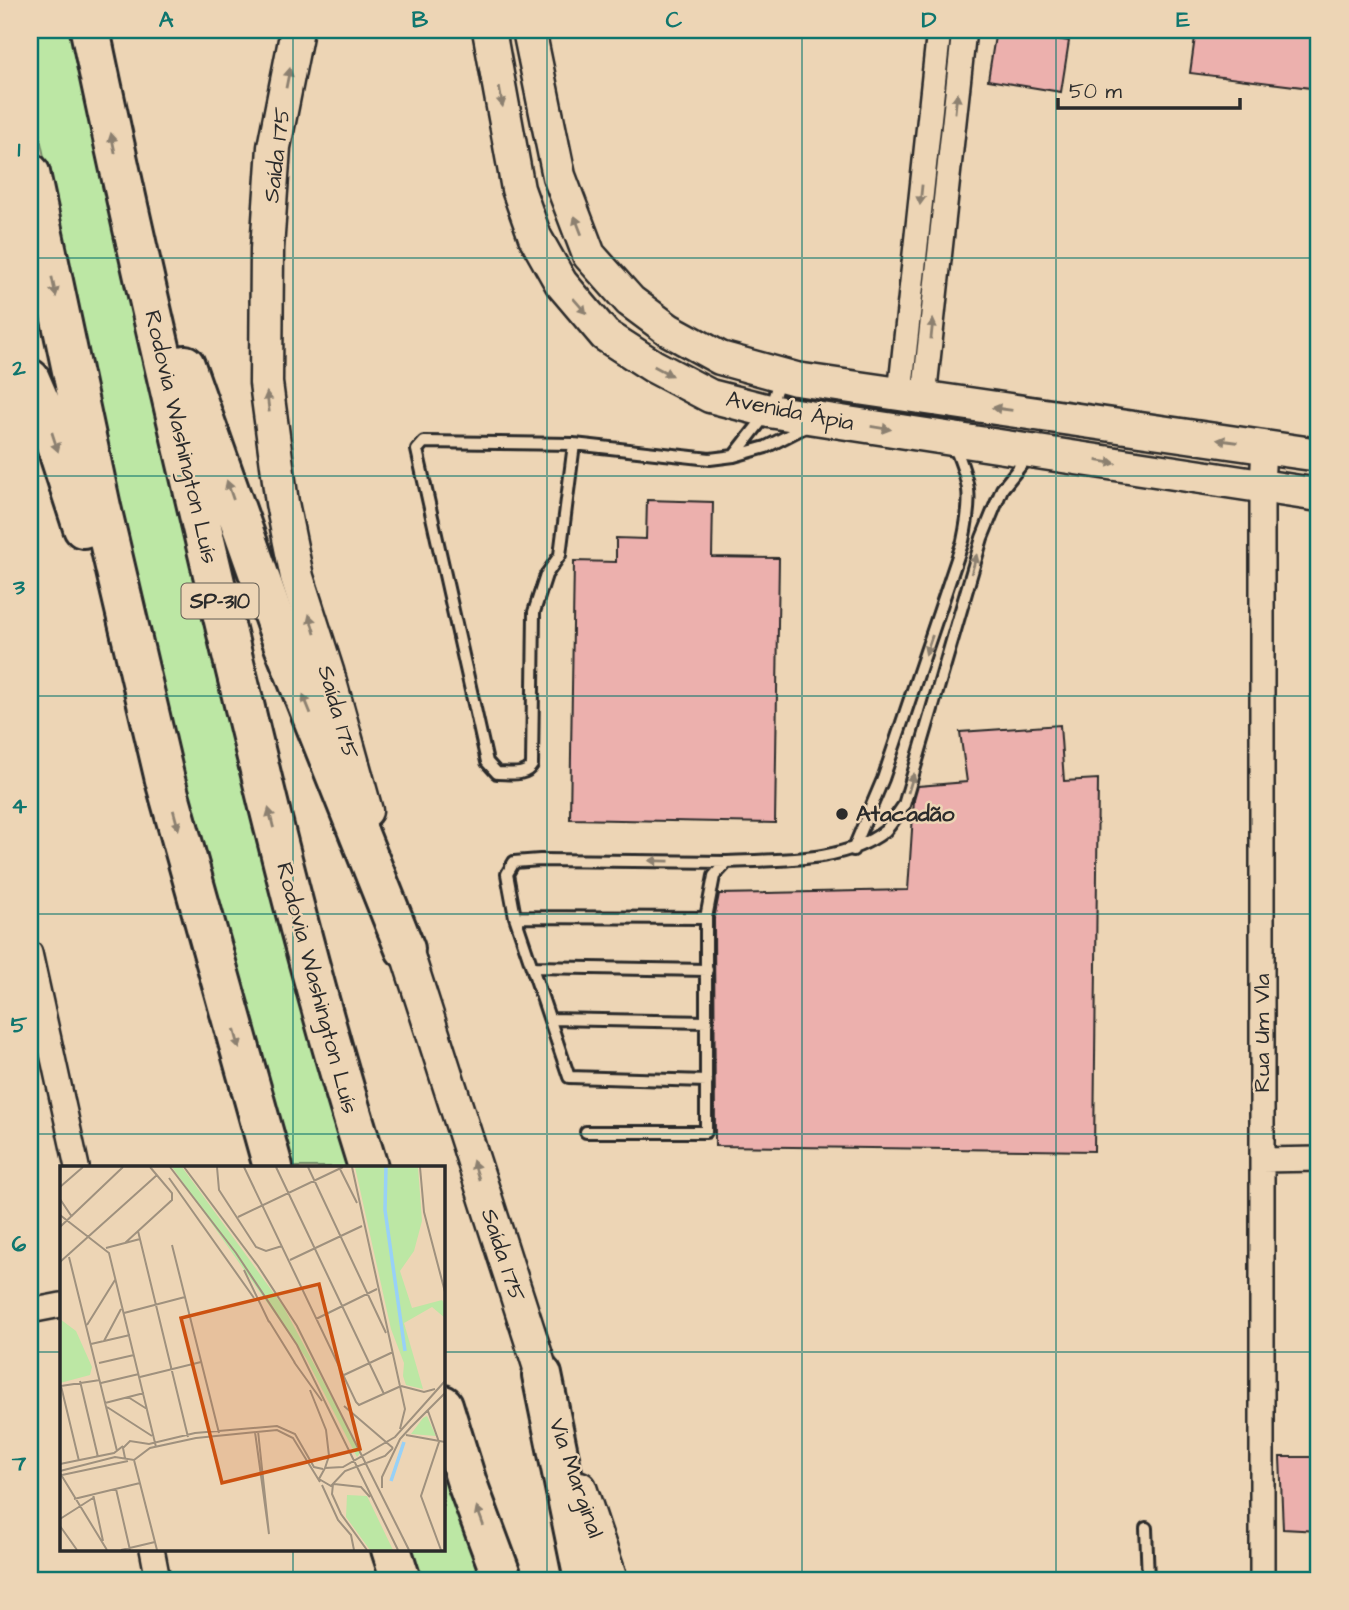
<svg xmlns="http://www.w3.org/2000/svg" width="1349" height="1610" font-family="'Architects Daughter',sans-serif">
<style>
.green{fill:#bce7a4;stroke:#748968;stroke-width:2}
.building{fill:#ecb0ad;stroke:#2b2b2b;stroke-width:2}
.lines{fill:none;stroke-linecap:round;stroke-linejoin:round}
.lane-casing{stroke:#2b2b2b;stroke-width:16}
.street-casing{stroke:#2b2b2b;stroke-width:28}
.secondary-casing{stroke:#2b2b2b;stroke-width:37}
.highway-casing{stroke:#2b2b2b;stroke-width:44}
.lane{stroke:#edd5b5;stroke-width:10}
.street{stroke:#edd5b5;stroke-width:23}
.secondary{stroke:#edd5b5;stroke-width:32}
.highway{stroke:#edd5b5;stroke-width:38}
.oneway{fill:#8c8070}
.grid{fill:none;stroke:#0f766e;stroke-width:2;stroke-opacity:0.55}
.poi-dot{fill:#2b2b2b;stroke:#edd5b5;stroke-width:2.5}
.labels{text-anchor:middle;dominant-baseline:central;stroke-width:5;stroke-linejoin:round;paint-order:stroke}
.shield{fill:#edd5b5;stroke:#655e54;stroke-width:2}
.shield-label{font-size:21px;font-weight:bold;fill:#2b2b2b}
.street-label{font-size:23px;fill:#2b2b2b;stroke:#edd5b5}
.poi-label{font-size:23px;font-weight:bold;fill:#2b2b2b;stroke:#edd5b5;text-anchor:start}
.inset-river{fill:none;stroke:#98d1f7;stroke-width:3.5}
.inset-road{fill:none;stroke:#9f917e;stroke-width:2}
.view{fill:#cc5211;fill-opacity:0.15;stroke:#cc5211;stroke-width:3.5}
.inset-edge{fill:none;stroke:#2b2b2b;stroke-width:3.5}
.neatline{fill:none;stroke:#0f766e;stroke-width:2.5}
.grid-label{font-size:23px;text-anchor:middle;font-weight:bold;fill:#0f766e}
</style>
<rect width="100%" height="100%" fill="#edd5b5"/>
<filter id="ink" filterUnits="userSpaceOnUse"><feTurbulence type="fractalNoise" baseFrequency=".0143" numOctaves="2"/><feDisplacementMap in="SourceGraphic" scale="14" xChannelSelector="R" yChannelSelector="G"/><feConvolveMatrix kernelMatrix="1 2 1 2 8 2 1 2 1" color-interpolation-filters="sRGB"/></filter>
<g filter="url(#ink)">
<path class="green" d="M 30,30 L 73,30 L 351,1167 L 289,1167 L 155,669 L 30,92 Z
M 443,1457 L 485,1580 L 415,1580 L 405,1549 L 443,1549 Z"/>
<path class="building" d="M 996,30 L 1069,41 L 1061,92 L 988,80 Z
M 1196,30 L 1319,30 L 1319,89 L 1190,73 Z
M 647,500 L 713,502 L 712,557 L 779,558 L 775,823 L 570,819 L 574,561 L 616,562 L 616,538 L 646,539 Z
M 1060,725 L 1064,781 L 1098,779 L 1094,1151 L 715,1146 L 714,919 L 719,894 L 908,890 L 914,800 L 918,786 L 967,782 L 960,732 Z
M 1280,1457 L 1319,1457 L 1319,1531 L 1283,1529 Z"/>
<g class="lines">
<defs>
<path id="lane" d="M 574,444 L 560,555 L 546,575 L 534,612 L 532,765 C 525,777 509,773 497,773 L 487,762 L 417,450 L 424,442 L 574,444 L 710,459 L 734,456 L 766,447 L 809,425
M 734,456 L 769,411 L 780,378
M 853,850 L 883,779 L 963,541 C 972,498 971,485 954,445
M 515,917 L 706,918
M 532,967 L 707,970
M 550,1019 L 707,1022
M 707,1081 L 569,1077 L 515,917 L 507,874 L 514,862 L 540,860 L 727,862
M 586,1132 L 706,1132 L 706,918 L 714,876 L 727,862 C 778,859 842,864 885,831 C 892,824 898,813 904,805 L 982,538 L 1002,489 L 1029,455
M 1146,1528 L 1148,1580"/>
<path id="street" d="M 900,394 L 939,30
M 924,397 L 964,30
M 30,953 L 77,1167
M 1262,1160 L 1319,1159
M 30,1311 L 61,1305
M 152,1549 L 158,1580
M 1262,1580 L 1262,486 L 1264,447"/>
<path id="secondary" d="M 297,30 L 274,147 L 267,249 L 266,383 L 282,503 L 297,577 L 327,671 L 366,811
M 489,30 L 518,189 L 535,237 L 561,283 L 605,335 L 653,366 L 710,396 L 769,411 L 1319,495
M 529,30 L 559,176 L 589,255 L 630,301 L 669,330 L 720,358 L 796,379 L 1319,455
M 398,925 L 550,1399
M 580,1488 L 611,1580"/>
<path id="highway" d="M 90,30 C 130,222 175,413 220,604 C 265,793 310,982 368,1167
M 30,173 L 101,507 L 165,780 L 273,1167
M 185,365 L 284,646 L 405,949
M 30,379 L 49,423 L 83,528
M 542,1375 L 584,1580
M 443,1405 L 467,1483 L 503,1580
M 391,1549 L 401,1580"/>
</defs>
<use href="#lane" class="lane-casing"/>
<use href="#street" class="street-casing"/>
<use href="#secondary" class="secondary-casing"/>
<use href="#highway" class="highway-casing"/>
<use href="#lane" class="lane"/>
<use href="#street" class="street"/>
<use href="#secondary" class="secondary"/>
<use href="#highway" class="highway"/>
</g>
<defs><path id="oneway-solid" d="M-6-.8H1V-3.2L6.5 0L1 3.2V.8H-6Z" transform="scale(1.75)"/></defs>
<g class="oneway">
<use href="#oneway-solid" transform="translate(288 78) rotate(-79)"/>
<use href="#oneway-solid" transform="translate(501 97) rotate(80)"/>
<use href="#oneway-solid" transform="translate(956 103) rotate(-84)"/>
<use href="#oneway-solid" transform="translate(113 143) rotate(-102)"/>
<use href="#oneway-solid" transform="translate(921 195) rotate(96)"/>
<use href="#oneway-solid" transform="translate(578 225) rotate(-111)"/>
<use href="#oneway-solid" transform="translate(54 287) rotate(78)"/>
<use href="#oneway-solid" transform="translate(580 306) rotate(49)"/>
<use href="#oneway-solid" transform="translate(932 329) rotate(-84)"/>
<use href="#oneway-solid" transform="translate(663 371) rotate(28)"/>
<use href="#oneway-solid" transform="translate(268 402) rotate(-97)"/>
<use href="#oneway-solid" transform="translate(1002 409) rotate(-172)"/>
<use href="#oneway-solid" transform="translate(881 428) rotate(9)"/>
<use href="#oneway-solid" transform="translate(1227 441) rotate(-172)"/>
<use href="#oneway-solid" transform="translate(55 442) rotate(72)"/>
<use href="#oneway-solid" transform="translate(1106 462) rotate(9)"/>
<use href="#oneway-solid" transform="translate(230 490) rotate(-109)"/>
<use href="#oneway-solid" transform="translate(974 564) rotate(-74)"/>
<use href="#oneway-solid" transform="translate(312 624) rotate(-107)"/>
<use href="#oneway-solid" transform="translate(929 645) rotate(109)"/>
<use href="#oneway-solid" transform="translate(307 704) rotate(-112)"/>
<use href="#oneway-solid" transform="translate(911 783) rotate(-73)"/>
<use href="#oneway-solid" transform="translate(271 818) rotate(-104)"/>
<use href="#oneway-solid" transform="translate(176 820) rotate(75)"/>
<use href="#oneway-solid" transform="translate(659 861) rotate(-179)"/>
<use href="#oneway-solid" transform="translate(237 1039) rotate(75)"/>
<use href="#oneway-solid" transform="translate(476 1170) rotate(-108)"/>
<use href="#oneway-solid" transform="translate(480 1516) rotate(-110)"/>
</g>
</g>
<path class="grid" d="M 293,30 L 293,1167M 547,30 L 547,1580M 802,30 L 802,1580M 1056,30 L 1056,1580M 30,258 L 1319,258M 30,476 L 1319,476M 30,696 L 1319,696M 30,914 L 1319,914M 30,1134 L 1319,1134M 30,1352 L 61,1352M 443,1352 L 1319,1352M 293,1549 L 293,1580"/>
<circle class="poi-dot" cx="842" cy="814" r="7"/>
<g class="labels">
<rect class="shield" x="181.5" y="583.5" width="77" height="35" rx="5"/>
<g class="shield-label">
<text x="220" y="601">SP-310</text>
</g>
<g class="street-label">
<text transform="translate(277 155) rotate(-83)">Saída 175</text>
<text transform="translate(790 411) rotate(11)">Avenida Ápia</text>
<text transform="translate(181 437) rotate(77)">Rodovia Washington Luís</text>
<text transform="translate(338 712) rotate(74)">Saída 175</text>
<text transform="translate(317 988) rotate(75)">Rodovia Washington Luís</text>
<text transform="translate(1262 1033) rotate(-90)">Rua Um Vla</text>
<text transform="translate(503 1255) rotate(72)">Saída 175</text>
<text transform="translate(576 1478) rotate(71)">Via Marginal</text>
</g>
<g class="poi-label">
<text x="856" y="814">Atacadão</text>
</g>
</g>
<g transform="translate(60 1166)">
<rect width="385" height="385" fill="#edd5b5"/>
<path d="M 112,1 L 122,1 L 223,140 L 301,286 L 297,291 L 246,192 ZM 295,1 L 358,1 L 362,55 L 354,85 L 340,105 L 352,142 L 382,134 L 385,139 L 385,152 L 372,141 L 344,157 L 363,223 L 346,219 L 343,210 L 344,197 L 331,163 ZM 0,153 L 16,165 L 32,201 L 30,209 L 0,217 ZM 367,250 L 376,270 L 351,268 L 363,252 ZM 287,329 L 307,330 L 333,384 L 310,384 L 286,351 Z" fill="#bce7a4"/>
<path class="inset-river" d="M 326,1 L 325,44 L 345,185M 331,315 L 344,276"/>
<path class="inset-road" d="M 110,1 L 176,87 L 237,179 L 338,384M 124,1 L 198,100 L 237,160 L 349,384M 157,1 L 159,24 L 196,81 L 206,85 L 222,80M 184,1 L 296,236 L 299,239 L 341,220M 216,1 L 324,228M 248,1 L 326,167M 292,1 L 345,243 L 340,263M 360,1 L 364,46 L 385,126M 280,3 L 297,37M 109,12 L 194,132M 0,21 L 23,1M 0,33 L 12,51M 0,49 L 49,87 L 96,281M 178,51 L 283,1M 0,61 L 63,1M 78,65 L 128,271M 65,77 L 112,34 L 112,27 L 90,1M 112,79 L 159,267M 46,82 L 80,73M 9,91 L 57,285M 230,94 L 302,60M 0,96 L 97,9M 184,104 L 209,156M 64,147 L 125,131M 256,153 L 317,123M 209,155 L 235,197M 27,159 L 55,114M 44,175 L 61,143M 31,178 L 70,169M 234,196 L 262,235M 39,197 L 74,189M 284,209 L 333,186M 80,211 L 141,196M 20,215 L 38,291M 41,217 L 79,208M 1,220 L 19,295M 1,220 L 40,214M 341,220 L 364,226 L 375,223M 250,224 L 266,264 L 269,290 L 265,302M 68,231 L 87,243M 45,237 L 84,227M 284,240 L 333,282M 47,241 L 92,270M 368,245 L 379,276 L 361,330 L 381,384M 350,262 L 385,227M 195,266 L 209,368 L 198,265M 346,269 L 385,276M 333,282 L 325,290 L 285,305 L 271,320 L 259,313 L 265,302 L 283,301 L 335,271 L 385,215M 65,292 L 63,282 L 70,275 L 89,278 L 135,267 L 217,260 L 235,268 L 254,301 L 263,303M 74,294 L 97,384M 0,298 L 54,287 L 63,280M 0,305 L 55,291 L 74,294 L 90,282 L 136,272 L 217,264 L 233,272 L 260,316M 0,307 L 47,384M 2,309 L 68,295M 273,318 L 272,328 L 281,348 L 307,384M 274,318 L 301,321 L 310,331M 262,319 L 278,354 L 291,369 L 294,384M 322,322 L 322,311 L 340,273 L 351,261M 56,323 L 70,384M 33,328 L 43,375M 14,333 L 80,317M 0,353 L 33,332M 0,360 L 17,384M 61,384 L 95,376"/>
<path class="view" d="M 259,118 L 300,283 L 162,317 L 121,152 Z"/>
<rect width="385" height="385" class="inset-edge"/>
</g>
<rect width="1349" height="1610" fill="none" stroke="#edd5b5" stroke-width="77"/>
<path d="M1058 98v10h182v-10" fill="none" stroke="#2b2b2b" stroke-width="3.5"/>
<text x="1069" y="98" font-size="21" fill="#2b2b2b" stroke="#edd5b5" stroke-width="5" paint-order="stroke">50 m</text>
<rect x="38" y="38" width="1272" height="1534" class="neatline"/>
<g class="grid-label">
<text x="166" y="27">A</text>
<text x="420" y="27">B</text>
<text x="674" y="27">C</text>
<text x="929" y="27">D</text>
<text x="1183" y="27">E</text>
<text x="19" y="156">1</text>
<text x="19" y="375">2</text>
<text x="19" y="594">3</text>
<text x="19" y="813">4</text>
<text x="19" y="1032">5</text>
<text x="19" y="1251">6</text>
<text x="19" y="1470">7</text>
</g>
</svg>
